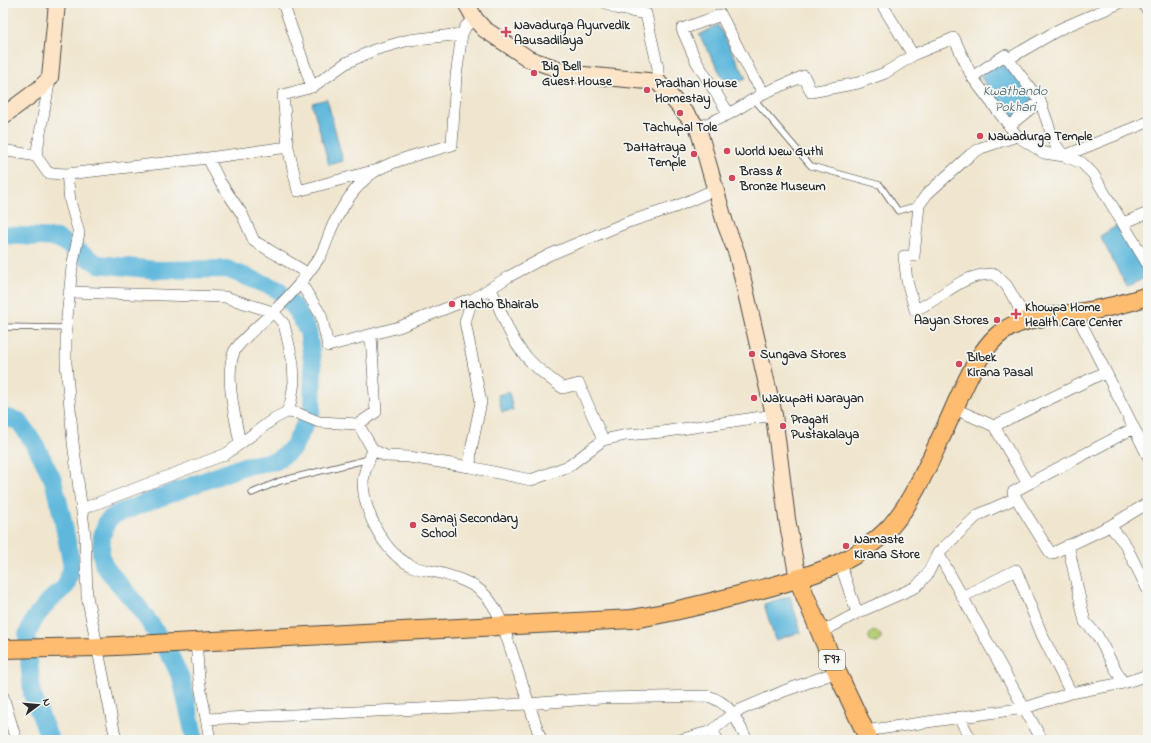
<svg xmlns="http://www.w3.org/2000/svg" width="1151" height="743" font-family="'Indie Flower',sans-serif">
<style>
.green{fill:#b3cd73;stroke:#6f7c4f}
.water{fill:#5fb8dc;stroke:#457284}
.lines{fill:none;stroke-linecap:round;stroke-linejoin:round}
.river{stroke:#5fb8dc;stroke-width:18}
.service-casing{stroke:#494744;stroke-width:7}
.minor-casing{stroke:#494744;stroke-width:12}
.secondary-casing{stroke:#494744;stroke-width:18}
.primary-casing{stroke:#494744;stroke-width:20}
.service{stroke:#fff;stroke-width:5.5}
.minor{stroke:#fff;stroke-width:11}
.secondary{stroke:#fee4c6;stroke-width:16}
.primary{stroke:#fdbc70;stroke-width:18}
.poi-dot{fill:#d1495b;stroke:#f6f6f2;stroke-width:1.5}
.labels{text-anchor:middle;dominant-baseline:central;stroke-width:3.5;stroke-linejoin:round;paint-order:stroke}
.shield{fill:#f6f6f2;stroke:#686867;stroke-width:1}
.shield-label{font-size:12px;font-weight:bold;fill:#2b2b2b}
.poi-label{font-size:13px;font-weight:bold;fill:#2b2b2b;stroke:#f6f6f2;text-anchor:start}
.water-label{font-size:14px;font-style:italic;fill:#3d5c69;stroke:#f6f6f2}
</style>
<rect width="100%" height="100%" fill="#f6f6f2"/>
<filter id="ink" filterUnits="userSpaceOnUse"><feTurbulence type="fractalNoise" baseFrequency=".025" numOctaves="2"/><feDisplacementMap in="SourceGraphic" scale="8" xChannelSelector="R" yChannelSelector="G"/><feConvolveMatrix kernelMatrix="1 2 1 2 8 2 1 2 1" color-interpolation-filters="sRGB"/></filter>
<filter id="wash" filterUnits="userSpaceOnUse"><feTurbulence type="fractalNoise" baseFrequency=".012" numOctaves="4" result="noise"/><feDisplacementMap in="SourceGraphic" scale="16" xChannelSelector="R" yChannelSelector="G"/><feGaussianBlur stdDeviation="0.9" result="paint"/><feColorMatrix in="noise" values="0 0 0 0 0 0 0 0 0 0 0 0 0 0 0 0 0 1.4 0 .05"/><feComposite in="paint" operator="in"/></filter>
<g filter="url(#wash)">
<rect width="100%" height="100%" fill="#f0e6cf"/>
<path class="green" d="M869 637a6 6 0 1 1 12 0a6 6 0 1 1-12 0Z"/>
<path class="water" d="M 718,25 L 746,78 L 728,87 L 699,35 Z
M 1002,60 L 1036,102 L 1013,121 L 980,76 Z
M 327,99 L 343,161 L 329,165 L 312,103 Z
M 1120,224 L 1148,271 L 1148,276 L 1127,287 L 1100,236 Z
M 509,392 L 513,410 L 502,412 L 498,395 Z
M 790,596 L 801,632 L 775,640 L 764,604 Z"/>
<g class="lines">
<path class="river" d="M 3,235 L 57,238 L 98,264 L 157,270 L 227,269 L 277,289 L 295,308 L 308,331 L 313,367 L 312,410 L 293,448 L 276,461 L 244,466 L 116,514 L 107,521 L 102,536 L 101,553 L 104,566 L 137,605 L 154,629 L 171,657 L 181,678 L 195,740
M 3,417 L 19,421 L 37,448 L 53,480 L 62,516 L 72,567 L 66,586 L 50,600 L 34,619 L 27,635 L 32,694 L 50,740"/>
</g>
</g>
<g filter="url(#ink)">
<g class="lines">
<defs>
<path id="service" d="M 754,99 L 811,166 L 880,185 L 898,211 L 919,205
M 3,327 L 66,328
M 252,493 L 280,481 L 369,459"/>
<path id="minor" d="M 283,3 L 312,87
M 606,3 L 616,8 L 646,14 L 658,68 L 658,82
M 881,3 L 913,55
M 1143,3 L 1148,11
M 1008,59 L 1060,29 L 1120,3
M 972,77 L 1005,55 L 1040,101 L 1055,144 L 1064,156 L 1148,122
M 729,114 L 696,61 L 682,29 L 721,15 L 753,77 L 764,93
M 1009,126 L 1040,101
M 698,128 L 729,114 L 764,93 L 804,76 L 811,92 L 858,83 L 885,73 L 915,54 L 954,38 L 972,77 L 1017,136 L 1044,153 L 1064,156 L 1082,163 L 1093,174 L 1148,265
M 1017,136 L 981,148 L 970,155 L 927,194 L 919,205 L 914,256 L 904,256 L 907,281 L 915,310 C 946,297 958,274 995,274 L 1007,286 L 1026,320
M 3,150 L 36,156 L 48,173 L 67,174 L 208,158 L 288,147
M 36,156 L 50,78
M 208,158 L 220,182 L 242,214 L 254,241 L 307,273
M 373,171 L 298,191 L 288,147 L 283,95 L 312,87 L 346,63 L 374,50 L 409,40 L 462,34
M 67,174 L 70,201 L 79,233 L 72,267 L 66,328 L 66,363 L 73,442 L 85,535 L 87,596 L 116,740
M 1123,223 L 1148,213
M 300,282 L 321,315 L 328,346 L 399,327 L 462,302 L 472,300 L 508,277 L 549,255 L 628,222 L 675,207 L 716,189
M 491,289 C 500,308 509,337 523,353 C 534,367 549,378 563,388 L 579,384 L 603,440
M 69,292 L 225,297 L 273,312 C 290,296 306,277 319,258 C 325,249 328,236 333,225 C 343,205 359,180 379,169 C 402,157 428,152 452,145 L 456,76 L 462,34 L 466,26 L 475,19
M 1076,313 L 1148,456
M 955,409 L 994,426 L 1028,484
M 358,424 L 376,412 L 371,335
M 994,426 L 1105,372
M 240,444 C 236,419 224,377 234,352 C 238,342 264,321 273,312 L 284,324 L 293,363 L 294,382 L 291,401 L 287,412
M 373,450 C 369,460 364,470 363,481 C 363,510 383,552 410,565 C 418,570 427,570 436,572 C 472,581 490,590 503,626 L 541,740
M 470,467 L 471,450 L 481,402 L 465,322 L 472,300
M 1016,498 L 1051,554 L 1110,526 L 1148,503
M 82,509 L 226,454 L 275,418 L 287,412 L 297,413 L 319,422 L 358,424 L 373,450 L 386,456 L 409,457 L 470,467 L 531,480 L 569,466 L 603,440 L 626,435 L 662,432 L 774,415
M 1110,526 L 1125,544 L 1148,590
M 1068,545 L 1085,622 L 1097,635 L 1123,683
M 938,553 L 1042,740
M 962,597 L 1016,570 L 1042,635 L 1071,693
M 857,613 L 916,587 L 927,575 L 938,553 L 978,515 L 1016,498 L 1013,492 L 1134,428
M 820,633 L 857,613 L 840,563
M 196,641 L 199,680 L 210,740
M 3,696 L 16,740
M 959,717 L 971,740
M 207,719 L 527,704 L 601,698 L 708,696 C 732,704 736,719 747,740
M 712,731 L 733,713 L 784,691 L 837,672
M 865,731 L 1025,708 L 1071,693 L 1123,683 L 1148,675
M 680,740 L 712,731 L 718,740"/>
<path id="secondary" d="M 466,3 L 475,19 L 484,29 L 529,59 L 573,74 L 658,82 L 698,128 L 725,223 L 737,254 L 774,415 L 787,519 L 798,579
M 3,116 L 39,89 L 50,78 L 57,3"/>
<path id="primary" d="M 798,579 L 837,672 L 869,740
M 3,649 L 97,647 L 632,619 C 671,613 709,603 747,593 C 799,579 853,567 891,526 C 912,502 928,465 941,437 C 956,407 975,351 1002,332 C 1024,316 1051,317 1078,313 C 1102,309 1125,304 1148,296"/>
</defs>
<use href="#service" class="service-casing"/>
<use href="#minor" class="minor-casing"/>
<use href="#secondary" class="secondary-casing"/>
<use href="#primary" class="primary-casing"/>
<use href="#service" class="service"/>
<use href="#minor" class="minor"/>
<use href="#secondary" class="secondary"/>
<use href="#primary" class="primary"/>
</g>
</g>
<g class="poi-dot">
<path d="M504 26h4v4h4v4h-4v4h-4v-4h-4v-4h4z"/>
<circle cx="534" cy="73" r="4"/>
<circle cx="647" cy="90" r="4"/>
<circle cx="680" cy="113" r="4"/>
<circle cx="980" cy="136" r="4"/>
<circle cx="727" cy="151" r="4"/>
<circle cx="694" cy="154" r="4"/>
<circle cx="732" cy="178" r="4"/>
<circle cx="452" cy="304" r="4"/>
<path d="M1014 308h4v4h4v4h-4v4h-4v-4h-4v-4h4z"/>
<circle cx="997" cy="320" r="4"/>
<circle cx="752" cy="354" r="4"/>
<circle cx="959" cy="364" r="4"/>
<circle cx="754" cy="398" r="4"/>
<circle cx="783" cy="426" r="4"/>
<circle cx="413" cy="525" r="4"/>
<circle cx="846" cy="546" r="4"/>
</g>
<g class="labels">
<rect class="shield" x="819" y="650" width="26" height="20" rx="3"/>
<g class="shield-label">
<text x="832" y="660">F97</text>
</g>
<g class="poi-label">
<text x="514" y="25">Navadurga Ayurvedik<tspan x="514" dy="15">Aausadilaya</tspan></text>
<text x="542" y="66">Big Bell<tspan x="542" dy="15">Guest House</tspan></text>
<text x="655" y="83">Pradhan House<tspan x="655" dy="15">Homestay</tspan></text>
<text x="680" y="127" text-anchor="middle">Tachupal Tole</text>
<text x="988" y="136">Nawadurga Temple</text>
<text x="686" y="147" text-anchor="end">Dattatraya<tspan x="686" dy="15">Temple</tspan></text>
<text x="735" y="151">World New Guthi</text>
<text x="740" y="171">Brass &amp;<tspan x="740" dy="15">Bronze Museum</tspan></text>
<text x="460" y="304">Macho Bhairab</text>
<text x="1025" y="307">Khowpa Home<tspan x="1025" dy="15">Health Care Center</tspan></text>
<text x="989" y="320" text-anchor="end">Aayan Stores</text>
<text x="760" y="354">Sungava Stores</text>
<text x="967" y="357">Bibek<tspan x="967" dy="15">Kirana Pasal</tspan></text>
<text x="762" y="398">Wakupati Narayan</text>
<text x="791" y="419">Pragati<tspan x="791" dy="15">Pustakalaya</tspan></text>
<text x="421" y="518">Samaj Secondary<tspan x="421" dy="15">School</tspan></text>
<text x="854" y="539">Namaste<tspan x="854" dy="15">Kirana Store</tspan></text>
</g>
<g class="water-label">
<text x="1015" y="91">Kwathando<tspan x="1015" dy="16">Pokhari</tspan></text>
</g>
</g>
<rect width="1151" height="743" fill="none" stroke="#f6f6f2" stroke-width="16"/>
<g transform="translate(38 705) rotate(74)" stroke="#f6f6f2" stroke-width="3" paint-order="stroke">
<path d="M0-3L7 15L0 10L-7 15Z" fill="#2b2b2b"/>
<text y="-6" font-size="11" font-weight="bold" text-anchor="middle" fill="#2b2b2b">N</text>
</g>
</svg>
